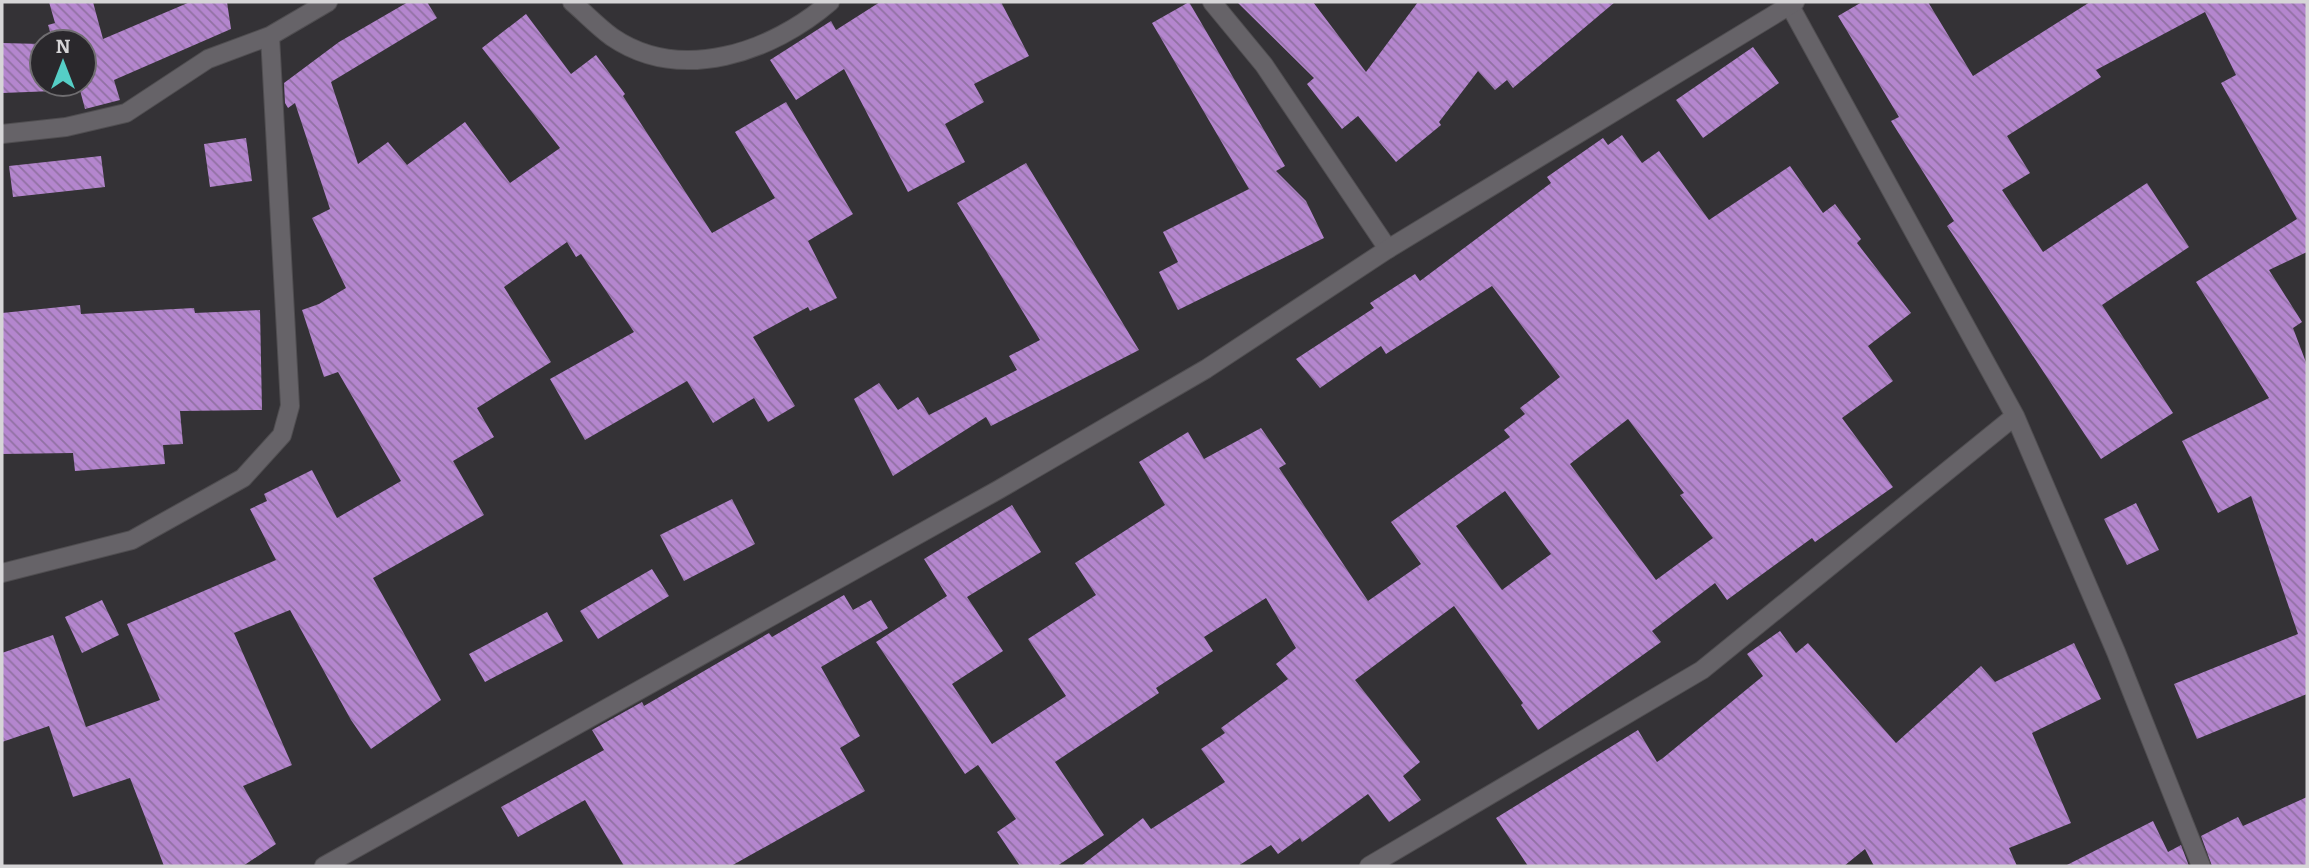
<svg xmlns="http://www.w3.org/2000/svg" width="2309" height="868" font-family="Bitter,serif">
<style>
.building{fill:url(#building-back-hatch);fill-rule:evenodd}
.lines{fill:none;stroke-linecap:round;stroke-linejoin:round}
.minor-casing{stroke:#504e51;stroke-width:20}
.tertiary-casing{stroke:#504e51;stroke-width:20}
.minor{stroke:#666368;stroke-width:18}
.tertiary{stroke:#666368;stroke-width:18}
</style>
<defs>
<pattern id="building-back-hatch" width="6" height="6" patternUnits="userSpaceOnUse" patternTransform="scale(1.75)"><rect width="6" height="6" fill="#b486ce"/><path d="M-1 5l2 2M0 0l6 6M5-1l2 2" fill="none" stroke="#9171a3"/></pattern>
</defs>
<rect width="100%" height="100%" fill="#343236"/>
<path class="building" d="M 49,2 L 93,2 L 103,39 L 190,2 L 227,2 L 231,29 L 114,80 L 120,100 L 85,109 L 80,90 L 2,93 L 2,43 L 42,44 L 42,84 L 84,84 L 84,42 L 53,42 L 48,25 L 55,23 Z
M 408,2 L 427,2 L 437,18 L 331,82 L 358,164 L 388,142 L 407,165 L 465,122 L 510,183 L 560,148 L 482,48 L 526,14 L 571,74 L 596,55 L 625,94 L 623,96 L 712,233 L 775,198 L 735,132 L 786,102 L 853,214 L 808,241 L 837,298 L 810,311 L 808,307 L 753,337 L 795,406 L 768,422 L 754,398 L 713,423 L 687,381 L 585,440 L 550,379 L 634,332 L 581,254 L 576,257 L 567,242 L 504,287 L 551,362 L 477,408 L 494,437 L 453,461 L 484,515 L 373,578 L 441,700 L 371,749 L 351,720 L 290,610 L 234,633 L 292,765 L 243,786 L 276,844 L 243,866 L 164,866 L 130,778 L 73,797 L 49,726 L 2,742 L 2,653 L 53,635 L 86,727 L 160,700 L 127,624 L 276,560 L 250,509 L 267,501 L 264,494 L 312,470 L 337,518 L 401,481 L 338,372 L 324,377 L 302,310 L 319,304 L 346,288 L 312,218 L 330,209 L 295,103 L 288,108 L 285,103 L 284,83 L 339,42 Z
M 880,2 L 1001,2 L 1029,56 L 974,84 L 984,102 L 945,124 L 965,162 L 908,192 L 844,69 L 796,100 L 770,60 L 831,21 L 836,30 Z
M 1189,2 L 1285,166 L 1276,171 L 1306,201 L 1324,238 L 1178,310 L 1159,272 L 1178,262 L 1163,232 L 1249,189 L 1152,23 Z
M 1237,2 L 1313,2 L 1366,72 L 1418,2 L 1615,2 L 1513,88 L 1507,80 L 1495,90 L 1478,71 L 1439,122 L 1441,125 L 1396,162 L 1358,116 L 1342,129 L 1307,84 L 1314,78 Z
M 1862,2 L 1928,2 L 1973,76 L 2090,2 L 2307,2 L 2307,252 L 2269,270 L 2302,322 L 2293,328 L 2307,365 L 2307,694 L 2197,739 L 2174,684 L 2298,634 L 2251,496 L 2218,513 L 2182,441 L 2269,398 L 2196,282 L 2297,219 L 2221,83 L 2236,75 L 2205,12 L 2096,70 L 2101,77 L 2007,136 L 2030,173 L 2002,190 L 2043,252 L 2147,183 L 2189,247 L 2102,305 L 2173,413 L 2101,459 L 1947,226 L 1954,221 L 1891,121 L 1899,117 L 1838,16 Z
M 1753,47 L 1779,83 L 1703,138 L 1676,100 Z
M 1622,135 L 1642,163 L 1659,151 L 1709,220 L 1790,166 L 1823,213 L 1835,204 L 1861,239 L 1857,243 L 1911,313 L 1868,346 L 1893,381 L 1842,418 L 1893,487 L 1815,542 L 1812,538 L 1727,600 L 1715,583 L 1652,631 L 1661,642 L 1538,730 L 1521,705 L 1523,703 L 1454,606 L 1355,680 L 1420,762 L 1403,776 L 1421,800 L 1389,822 L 1368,794 L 1302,842 L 1300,838 L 1278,854 L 1271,845 L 1238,866 L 1081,866 L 1143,818 L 1151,829 L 1225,782 L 1201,749 L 1225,733 L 1221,728 L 1288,679 L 1276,664 L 1296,648 L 1266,598 L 1204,637 L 1213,651 L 1156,688 L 1159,693 L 1055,762 L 1104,835 L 1057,866 L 1020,866 L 997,832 L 1016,819 L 978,765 L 965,774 L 876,642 L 947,596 L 924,559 L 1012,505 L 1041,552 L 967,597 L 1003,651 L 952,684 L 992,744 L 1066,696 L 1028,639 L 1096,595 L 1075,563 L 1165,505 L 1139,462 L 1188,432 L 1204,459 L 1261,428 L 1286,464 L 1279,468 L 1368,601 L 1421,564 L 1391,522 L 1510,437 L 1504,430 L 1525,414 L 1520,408 L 1560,377 L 1492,286 L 1386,354 L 1381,346 L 1320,388 L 1296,359 L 1374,308 L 1370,303 L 1415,274 L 1420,281 L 1551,183 L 1547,177 L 1603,138 L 1608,145 ZM 1628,419 L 1684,493 L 1680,495 L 1713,538 L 1656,580 L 1570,464 ZM 1505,491 L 1551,554 L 1502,590 L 1456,526 Z
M 246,138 L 252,181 L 210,187 L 204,144 Z
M 101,156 L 105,187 L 13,197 L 9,166 Z
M 1026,163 L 1139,350 L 991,426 L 986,417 L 893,476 L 854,399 L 879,383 L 898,410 L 918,397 L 929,415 L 1017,370 L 1009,356 L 1040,340 L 957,203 Z
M 80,305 L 81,314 L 194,308 L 195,313 L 260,310 L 262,410 L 180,411 L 183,444 L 163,445 L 165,464 L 75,471 L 73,453 L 2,454 L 2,313 Z
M 732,499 L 755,544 L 684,581 L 660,535 Z
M 2136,503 L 2159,550 L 2127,565 L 2104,519 Z
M 652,569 L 669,596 L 598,639 L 580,611 Z
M 844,595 L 853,610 L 871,600 L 888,628 L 821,667 L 860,736 L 840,748 L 865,791 L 731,866 L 624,866 L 585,800 L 518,837 L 501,807 L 604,750 L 592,730 L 642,702 L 644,706 L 769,633 L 772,637 Z
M 102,600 L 119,635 L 82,653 L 65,617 Z
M 547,612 L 563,641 L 485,682 L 469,654 Z
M 1780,631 L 1796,653 L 1808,643 L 1896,743 L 1981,666 L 1995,682 L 2074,643 L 2101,699 L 2032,733 L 2071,823 L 2009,848 L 2017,866 L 1874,866 L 1865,849 L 1844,866 L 1528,866 L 1496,818 L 1638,730 L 1657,762 L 1663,758 L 1763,676 L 1747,654 Z
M 2307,797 L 2307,866 L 2212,866 L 2201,836 L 2238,817 L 2243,826 Z
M 2153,821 L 2168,852 L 2181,845 L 2189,866 L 2065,866 Z"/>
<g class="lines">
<defs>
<path id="minor" d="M 572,2 C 585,13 598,27 612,37 C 681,84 772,52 830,2
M 1212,2 L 1264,65 L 1388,249
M 1790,6 L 2015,416 L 2116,652 L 2201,866
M 2,134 L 66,127 L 126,113 L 208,59 L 270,36 L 328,2
M 2,573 L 132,540 L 243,478 L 282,435 L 290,406 L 270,36
M 1369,866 L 1702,670 L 2015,416"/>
<path id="tertiary" d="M 324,866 L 998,490 L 1206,369 L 1388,249 L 1795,2"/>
</defs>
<use href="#minor" class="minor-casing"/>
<use href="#tertiary" class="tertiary-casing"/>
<use href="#minor" class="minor"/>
<use href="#tertiary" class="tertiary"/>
</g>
<rect width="2309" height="868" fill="none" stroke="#d6d5d7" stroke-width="7"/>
<g transform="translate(63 63)"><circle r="33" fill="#2a282c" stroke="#6f6d70" stroke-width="2"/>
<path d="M0-5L12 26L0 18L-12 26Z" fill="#55cec6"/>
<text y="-10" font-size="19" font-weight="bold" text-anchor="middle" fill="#d6d5d7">N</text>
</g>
</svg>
